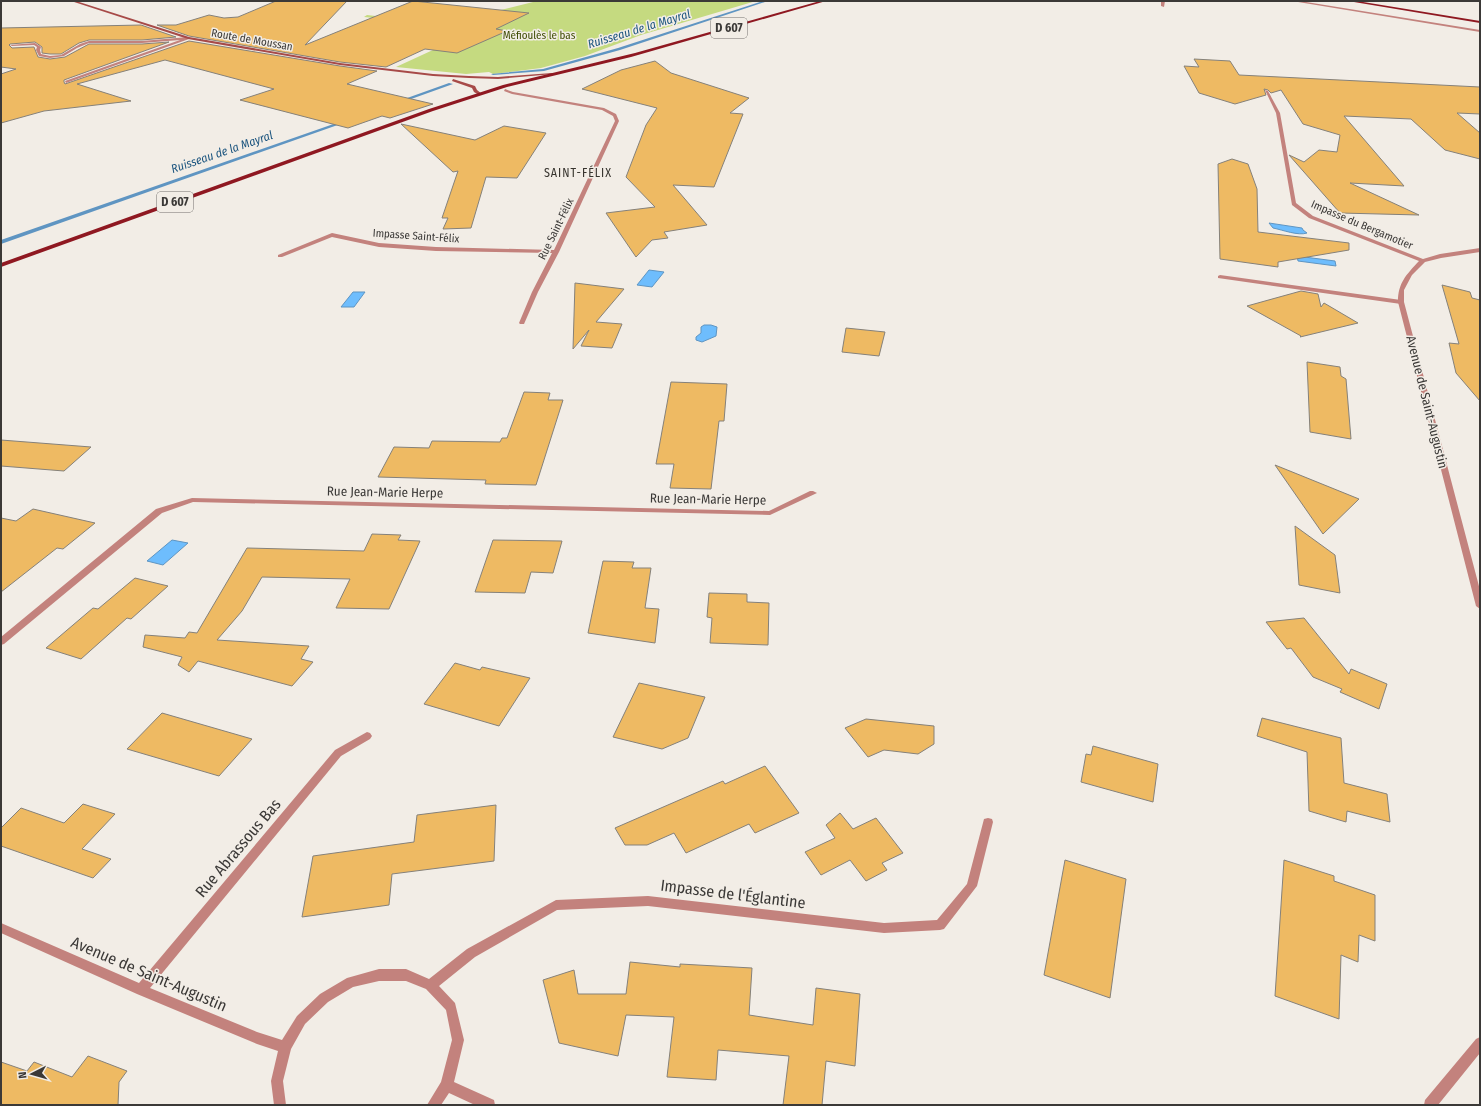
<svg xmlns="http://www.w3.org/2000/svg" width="1481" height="1106" font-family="'Fira Sans Condensed',sans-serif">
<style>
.green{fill:#c5da80}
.water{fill:#6ebdfd;stroke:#5f95c2}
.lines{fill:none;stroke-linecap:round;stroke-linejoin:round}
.stream{fill:#5f95c2;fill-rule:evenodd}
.building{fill:#eeba63;stroke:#85817a}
.lane{fill:#c3827d;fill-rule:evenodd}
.street{fill:#c3827d;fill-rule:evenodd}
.secondary{fill:#a74a48;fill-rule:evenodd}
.primary{fill:#8f1821;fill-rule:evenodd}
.labels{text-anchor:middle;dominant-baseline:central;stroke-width:3;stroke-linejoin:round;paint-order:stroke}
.far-park-label{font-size:11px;fill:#404d05;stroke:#f2ede6}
.far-street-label{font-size:11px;fill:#3b3937;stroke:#f2ede6}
.shield{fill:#f2ede6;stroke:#726f6c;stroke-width:1}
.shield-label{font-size:12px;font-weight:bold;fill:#3b3937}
.far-water-label{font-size:12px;font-style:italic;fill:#1c557f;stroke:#f2ede6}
.far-neighbourhood-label{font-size:12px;letter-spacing:1px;fill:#37342e;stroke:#f2ede6}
.street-label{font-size:13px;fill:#3b3937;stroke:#f2ede6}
.near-street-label{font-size:16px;fill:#3b3937;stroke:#f2ede6}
</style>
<rect width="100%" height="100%" fill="#f2ede6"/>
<path class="green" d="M 537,1 L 756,1 L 641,35 L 585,56 L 541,68 L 493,74 L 489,72 L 466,74 L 396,67 L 472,32 L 405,21 L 364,17 L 367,15 L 436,23 L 456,21 Z"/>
<path class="water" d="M 1269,223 L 1302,228 L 1303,230 L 1307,233 C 1298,236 1283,230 1273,228 Z
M 1297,256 L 1335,261 L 1336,266 L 1298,261 Z
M 649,270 L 664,272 L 652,287 L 637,285 Z
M 353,292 L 365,292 L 354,307 L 341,307 Z
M 704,325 L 711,325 L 717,327 L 716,336 L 702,342 L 696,340 L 696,337 L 701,333 L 701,327 Z
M 172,540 L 188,543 L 163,565 L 147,561 Z"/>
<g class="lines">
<path class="stream" d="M 763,1 L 768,1 L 620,50 L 544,71 L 493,75 L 491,74 L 543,69 L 618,48 Z
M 449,83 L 453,84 L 400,103 L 396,102 Z
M 345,120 L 349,121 L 1,244 L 1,240 Z"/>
</g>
<path class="building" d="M 276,1 L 347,1 L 305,45 L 413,1 L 529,13 L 496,29 L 507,31 L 457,53 L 425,49 L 386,67 L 340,62 L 189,36 L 157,25 L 176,25 L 209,15 L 224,18 L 238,17 Z
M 141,25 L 176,37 L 142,40 L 89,40 L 79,43 L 61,54 L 50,54 L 42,53 L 42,47 L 35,42 L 10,44 L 9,45 L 12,48 L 34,47 L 38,57 L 50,59 L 65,57 L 89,44 L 142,44 L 169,42 L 64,80 L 64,82 L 65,84 L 189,41 L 340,66 L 377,71 L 347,84 L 433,104 L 390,118 L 382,116 L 348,128 L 240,100 L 274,89 L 165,60 L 77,84 L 131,101 L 44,111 L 1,123 L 1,74 L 16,69 L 1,67 L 1,28 Z
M 1194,59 L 1230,61 L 1239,75 L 1480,87 L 1480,114 L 1457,113 L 1480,133 L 1480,159 L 1445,150 L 1411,119 L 1344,116 L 1404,186 L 1350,183 L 1419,215 L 1340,213 L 1289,155 L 1304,162 L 1319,150 L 1337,152 L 1340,135 L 1303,124 L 1281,90 L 1271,93 L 1268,90 L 1264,89 L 1266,95 L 1235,104 L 1199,93 L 1184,66 L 1199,67 Z
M 655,61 L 671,73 L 749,98 L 730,113 L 743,114 L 714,187 L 673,185 L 707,225 L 664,232 L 668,238 L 652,240 L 636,257 L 606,213 L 655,207 L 626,177 L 646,125 L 657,108 L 582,89 L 621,70 Z
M 401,124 L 475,140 L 504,126 L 546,133 L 517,178 L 486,177 L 471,228 L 443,229 L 448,218 L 442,218 L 458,171 L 453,172 Z
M 1232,159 L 1248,164 L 1257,189 L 1258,232 L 1349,243 L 1349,250 L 1278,262 L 1278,267 L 1220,259 L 1218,164 Z
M 575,283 L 624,289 L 596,322 L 622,324 L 612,348 L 581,346 L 589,330 L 573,349 Z
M 1442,285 L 1470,292 L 1472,298 L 1480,300 L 1480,401 L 1456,373 L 1449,343 L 1459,344 Z
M 1301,291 L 1318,294 L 1321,307 L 1324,303 L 1358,323 L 1300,337 L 1301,336 L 1247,306 Z
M 846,328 L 885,332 L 879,356 L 842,352 Z
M 1307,362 L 1340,367 L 1341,376 L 1346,379 L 1351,439 L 1310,432 Z
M 671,382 L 727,384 L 724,421 L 719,421 L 711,489 L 670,488 L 674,464 L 656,464 Z
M 524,392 L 550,393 L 548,400 L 563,400 L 536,485 L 485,484 L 486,480 L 378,477 L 394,447 L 429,448 L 432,441 L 500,442 L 502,438 L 507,438 Z
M 1,440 L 91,447 L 64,471 L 1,466 Z
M 1275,465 L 1359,499 L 1323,534 Z
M 33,509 L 95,523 L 63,549 L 57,548 L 1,592 L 1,518 L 16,521 Z
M 1295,526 L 1335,555 L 1340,593 L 1299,585 Z
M 372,534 L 401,535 L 398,540 L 420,541 L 389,609 L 336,608 L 350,579 L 262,577 L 242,611 L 217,640 L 309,646 L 301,659 L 313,662 L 292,686 L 198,661 L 189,672 L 178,665 L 182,657 L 143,647 L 145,635 L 185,638 L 189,632 L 197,633 L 247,548 L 364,551 Z
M 493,540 L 562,541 L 553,573 L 531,572 L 525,593 L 475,592 Z
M 603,561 L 634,562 L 632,568 L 651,568 L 645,608 L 659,609 L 655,643 L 588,633 Z
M 135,578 L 168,586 L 131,619 L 127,618 L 81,659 L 46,648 L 93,608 L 98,609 Z
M 709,593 L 747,594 L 747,602 L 769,603 L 768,645 L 710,643 L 712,618 L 707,617 Z
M 1304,618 L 1349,674 L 1351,669 L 1387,684 L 1379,709 L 1340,692 L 1342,689 L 1313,677 L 1291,648 L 1287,649 L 1266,622 Z
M 455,663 L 480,670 L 482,667 L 530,678 L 499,726 L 424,704 Z
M 639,683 L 705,697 L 688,738 L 662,749 L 613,737 Z
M 162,713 L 252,739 L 219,776 L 127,749 Z
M 1262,718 L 1341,738 L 1344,783 L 1387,794 L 1390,822 L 1347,811 L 1346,822 L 1309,811 L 1307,752 L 1257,736 Z
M 866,719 L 934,726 L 934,744 L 918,754 L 884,750 L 868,757 L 845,728 Z
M 1093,746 L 1158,764 L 1153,802 L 1081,782 L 1086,754 L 1091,755 Z
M 765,766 L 799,813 L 755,833 L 749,824 L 686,853 L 674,833 L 647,845 L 625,845 L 615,828 L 723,781 L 725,784 Z
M 83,804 L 115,814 L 82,849 L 111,859 L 93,878 L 1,846 L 1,828 L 21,808 L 64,823 Z
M 496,805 L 494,861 L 392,874 L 389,905 L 302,917 L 313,856 L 414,842 L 417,815 Z
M 840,813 L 853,829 L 876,818 L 903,853 L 882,863 L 887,870 L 866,881 L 850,860 L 821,875 L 805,852 L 835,838 L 826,825 Z
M 1065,860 L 1126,879 L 1110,998 L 1044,975 Z
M 1284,860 L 1334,876 L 1334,881 L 1375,895 L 1375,941 L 1359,935 L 1358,962 L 1341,955 L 1339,1019 L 1275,996 Z
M 630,962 L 680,967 L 680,964 L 752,968 L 749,1015 L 813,1025 L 816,988 L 860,994 L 855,1066 L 826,1061 L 822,1105 L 783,1105 L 789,1056 L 718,1050 L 716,1080 L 667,1077 L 674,1017 L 626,1015 L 618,1056 L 559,1043 L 543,980 L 574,970 L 578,994 L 626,994 Z
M 88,1056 L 127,1071 L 119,1082 L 118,1105 L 1,1105 L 1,1062 L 27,1071 L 34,1062 L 72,1077 Z"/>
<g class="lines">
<path class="lane" d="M 1161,1 L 1165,1 L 1164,7 L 1161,6 Z
M 188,37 L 189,39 L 66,83 L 65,81 L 180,40 L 142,43 L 89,43 L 77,48 L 64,56 L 50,58 L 39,56 L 36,50 L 37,47 L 34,45 L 12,46 L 10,45 L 35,43 L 41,47 L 40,50 L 41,54 L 50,56 L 61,55 L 80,44 L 89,41 L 142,41 Z
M 1220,275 L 1401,300 L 1404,302 L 1401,304 L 1218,278 L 1218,276 Z"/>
<path class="street" d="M 1292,1 L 1300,1 L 1480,30 L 1480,32 Z
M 505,89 L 513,92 L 604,108 L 616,114 L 619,121 L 559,252 L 538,292 L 524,324 L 520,324 L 519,323 L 532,292 L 552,253 L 436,251 L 379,247 L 332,237 L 282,257 L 278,257 L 278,255 L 332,233 L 379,243 L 436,247 L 554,250 L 615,121 L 613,116 L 602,110 L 512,94 L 504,91 Z
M 1265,90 L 1268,91 L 1280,113 L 1296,203 L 1313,216 L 1423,259 L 1440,254 L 1480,248 L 1480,252 L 1441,258 L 1425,262 L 1412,275 L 1404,290 L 1404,302 L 1480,590 L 1480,609 L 1476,606 L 1398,302 C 1398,283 1406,275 1419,261 L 1309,218 L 1292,205 L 1276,113 Z
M 810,491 L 813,491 L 817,493 L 770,515 L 193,502 L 162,513 L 4,644 L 1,645 L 1,637 L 156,509 L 192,498 L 769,511 Z
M 367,732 L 370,733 L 372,736 L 370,739 L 341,756 L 150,988 L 257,1032 L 282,1040 L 297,1016 L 320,994 L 347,978 L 379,969 L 406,969 L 429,979 L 467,949 L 556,900 L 648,896 L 884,923 L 937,920 L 967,884 L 984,819 L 988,818 L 992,819 L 993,822 L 977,886 L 944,929 L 940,930 L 884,933 L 648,906 L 557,910 L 475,957 L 439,986 L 455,1003 L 464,1040 L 454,1082 L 494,1100 L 495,1105 L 475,1105 L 449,1093 L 441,1105 L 427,1105 L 441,1082 L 452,1040 L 446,1010 L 426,989 L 406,981 L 379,981 L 353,987 L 328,1002 L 305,1024 L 291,1049 L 283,1081 L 286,1105 L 274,1105 L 271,1081 L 278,1051 L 257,1044 L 137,994 L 1,933 L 1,923 L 139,983 L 335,750 Z
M 1480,1037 L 1480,1053 L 1438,1105 L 1424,1105 L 1425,1100 L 1476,1039 Z"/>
<path class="secondary" d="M 71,1 L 76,1 L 189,37 L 340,63 L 433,74 L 469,76 L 498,77 L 552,73 L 554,74 L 498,79 L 469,78 L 433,76 L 340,65 L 188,39 Z
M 453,79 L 475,86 L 477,90 L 482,94 L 479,95 L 474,92 L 472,88 L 452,81 Z"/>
<path class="primary" d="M 820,1 L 826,1 L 631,57 L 507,87 L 433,111 L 1,267 L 1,263 L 429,109 L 503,85 L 635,53 Z
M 1348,1 L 1357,1 L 1480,21 L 1480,23 Z"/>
</g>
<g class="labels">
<g class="far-park-label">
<text x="539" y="35">Méfioulès le bas</text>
</g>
<g class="far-street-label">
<text transform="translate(252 40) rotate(10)">Route de Moussan</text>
<text transform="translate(1362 225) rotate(23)">Impasse du Bergamotier</text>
<text transform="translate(556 229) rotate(-64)">Rue Saint-Félix</text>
<text transform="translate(416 236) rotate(4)">Impasse Saint-Félix</text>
</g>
<g class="shield">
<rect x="711" y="18" width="36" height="20" rx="3"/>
<rect x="157" y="192" width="36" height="20" rx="3"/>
</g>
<g class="shield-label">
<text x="729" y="28">D 607</text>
<text x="175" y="202">D 607</text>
</g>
<g class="far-water-label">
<text transform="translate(639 29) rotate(-17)">Ruisseau de la Mayral</text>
<text transform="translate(222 152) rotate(-19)">Ruisseau de la Mayral</text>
</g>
<g class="far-neighbourhood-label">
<text x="578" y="173">SAINT-FÉLIX</text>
</g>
<g class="street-label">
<text transform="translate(1427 402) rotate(76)">Avenue de Saint-Augustin</text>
<text transform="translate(385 492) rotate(1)">Rue Jean-Marie Herpe</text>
<text transform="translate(708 499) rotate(1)">Rue Jean-Marie Herpe</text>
</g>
<g class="near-street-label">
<text transform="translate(238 848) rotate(-50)">Rue Abrassous Bas</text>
<text transform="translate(733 894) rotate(7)">Impasse de l'Églantine</text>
<text transform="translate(149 974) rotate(23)">Avenue de Saint-Augustin</text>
</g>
</g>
<rect width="1481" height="1106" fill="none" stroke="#3b3937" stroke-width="4"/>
<g transform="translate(32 1074) rotate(264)" stroke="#f2ede6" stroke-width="3" paint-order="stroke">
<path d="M0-3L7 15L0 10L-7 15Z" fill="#3b3937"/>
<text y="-6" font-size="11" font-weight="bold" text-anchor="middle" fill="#3b3937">N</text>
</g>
</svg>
